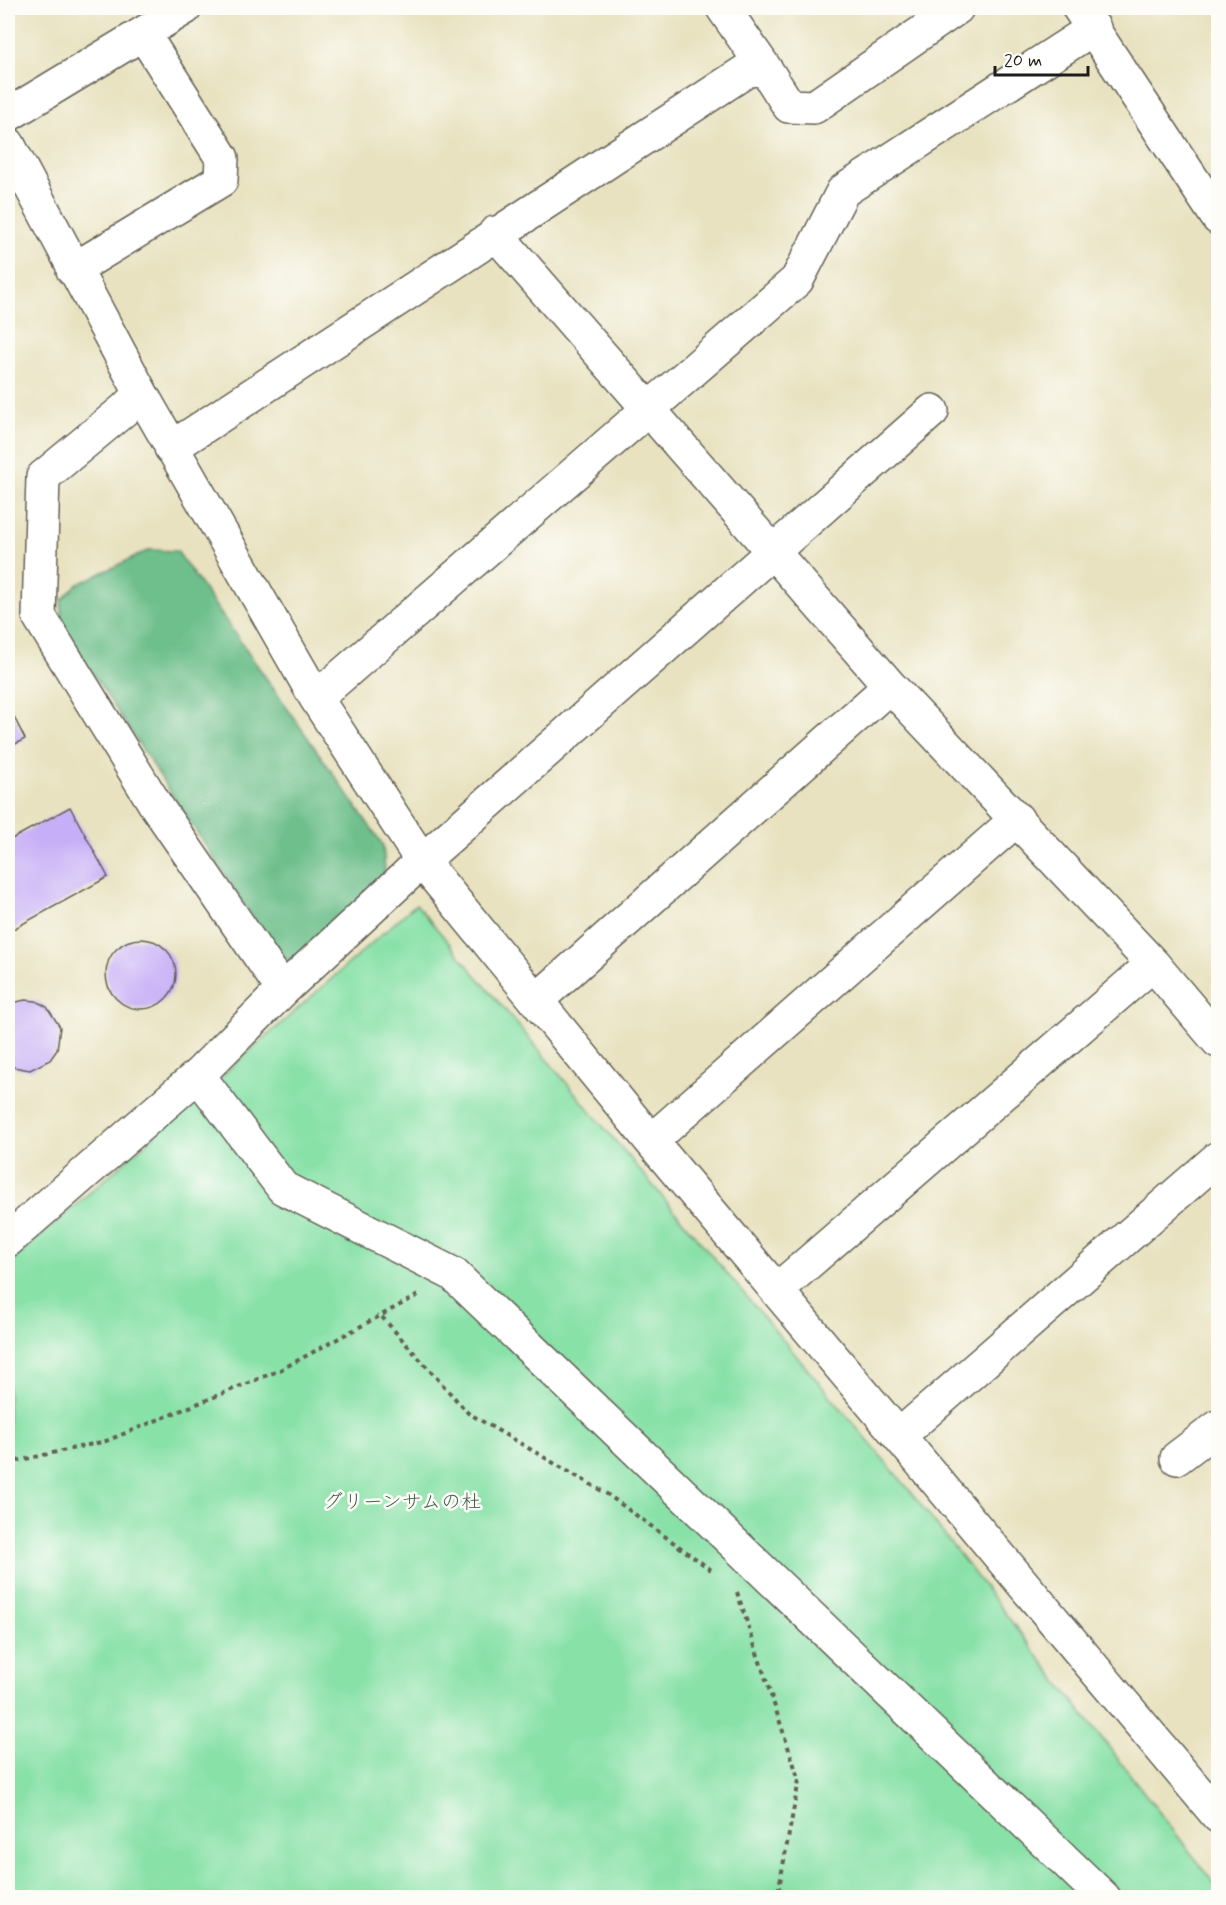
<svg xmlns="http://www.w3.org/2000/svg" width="1226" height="1905" font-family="Mynerve,'Klee One',sans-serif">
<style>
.green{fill:#88e1a7;stroke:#527e62;stroke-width:1.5}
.forest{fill:#6ebf8c;stroke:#456e54;stroke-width:1.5}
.building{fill:#c7aff7}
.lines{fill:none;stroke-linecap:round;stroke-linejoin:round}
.minor-casing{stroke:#636155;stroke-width:36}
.path{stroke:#636155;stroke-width:4;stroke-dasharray:4.5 4.5;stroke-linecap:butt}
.minor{stroke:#fff;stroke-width:33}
.labels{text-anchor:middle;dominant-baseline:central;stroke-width:5;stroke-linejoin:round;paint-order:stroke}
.park-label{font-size:20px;fill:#42614d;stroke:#fdfcf7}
</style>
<rect width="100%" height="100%" fill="#fdfcf7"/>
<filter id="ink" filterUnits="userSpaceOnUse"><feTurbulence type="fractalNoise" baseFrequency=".0167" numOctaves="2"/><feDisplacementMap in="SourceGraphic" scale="12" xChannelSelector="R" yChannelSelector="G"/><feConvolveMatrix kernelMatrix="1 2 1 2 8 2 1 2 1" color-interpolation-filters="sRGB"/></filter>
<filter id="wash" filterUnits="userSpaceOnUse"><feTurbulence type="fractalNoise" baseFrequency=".008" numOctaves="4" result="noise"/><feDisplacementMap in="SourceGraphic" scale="24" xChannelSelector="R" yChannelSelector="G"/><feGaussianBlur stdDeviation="1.35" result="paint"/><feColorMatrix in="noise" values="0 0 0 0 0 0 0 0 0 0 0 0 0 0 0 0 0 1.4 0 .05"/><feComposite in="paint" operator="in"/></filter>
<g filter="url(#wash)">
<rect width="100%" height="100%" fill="#e8e2c0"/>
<path class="green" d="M 416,904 L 911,1492 L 1218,1888 L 1218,1897 L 8,1897 L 8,1265 Z"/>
<path class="forest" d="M 149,550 L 177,551 L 383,845 L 385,870 L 377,885 L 299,957 L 282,962 L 62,627 L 61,601 L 76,585 Z"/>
<g id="blocks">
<path class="building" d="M 8,705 L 25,739 L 8,748 Z
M 70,807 L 108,877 L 8,932 L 8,841 Z
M106 974a35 35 0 1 1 70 0a35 35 0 1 1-70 0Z
M 25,1000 L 36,1001 L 47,1007 L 60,1027 L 57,1050 L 50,1060 L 30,1070 L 8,1066 L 8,1004 Z"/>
</g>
</g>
<g filter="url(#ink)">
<use href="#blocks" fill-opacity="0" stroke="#636155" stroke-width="1.5"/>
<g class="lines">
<defs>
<path id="minor" d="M 723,8 L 766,70
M 1079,8 L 1218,218
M 8,115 L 185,8
M 8,144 L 142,395 L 316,698 L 422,861 L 651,1141 L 1218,1816
M 495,233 L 890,686 L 1153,964 L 1218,1041
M 73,270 L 221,180 L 222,158 L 144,35
M 142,395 L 43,477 L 39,616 L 155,804 L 283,990
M 171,448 L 749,69 L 766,70 L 789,106 L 814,107 L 957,8
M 316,698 L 797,280 L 843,191 L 1094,28
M 537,1000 L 890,686
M 198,1075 L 283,1188 L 453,1274 L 1104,1898
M 651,1141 L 1017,819
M 8,1240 L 198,1075 L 283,990 L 422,861 L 932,411
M 777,1290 L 1153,964
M 900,1435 L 1218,1158
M 1177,1458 L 1218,1427"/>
</defs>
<use href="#minor" class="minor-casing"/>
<path class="path" d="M 382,1317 L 468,1413 L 607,1494 L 714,1572
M 8,1463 L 106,1441 L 280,1370 L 422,1293
M 737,1592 L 799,1780 L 777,1898"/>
<use href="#minor" class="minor"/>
</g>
</g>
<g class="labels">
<g class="park-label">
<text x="402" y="1502">グリーンサムの杜</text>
</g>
</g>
<rect width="1226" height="1905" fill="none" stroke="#fdfcf7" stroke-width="30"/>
<path d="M995 66v9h93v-9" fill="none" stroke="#1c1c1c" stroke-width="3"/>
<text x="1004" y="66" font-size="18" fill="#1c1c1c" stroke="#fdfcf7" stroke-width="4.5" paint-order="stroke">20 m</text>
</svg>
